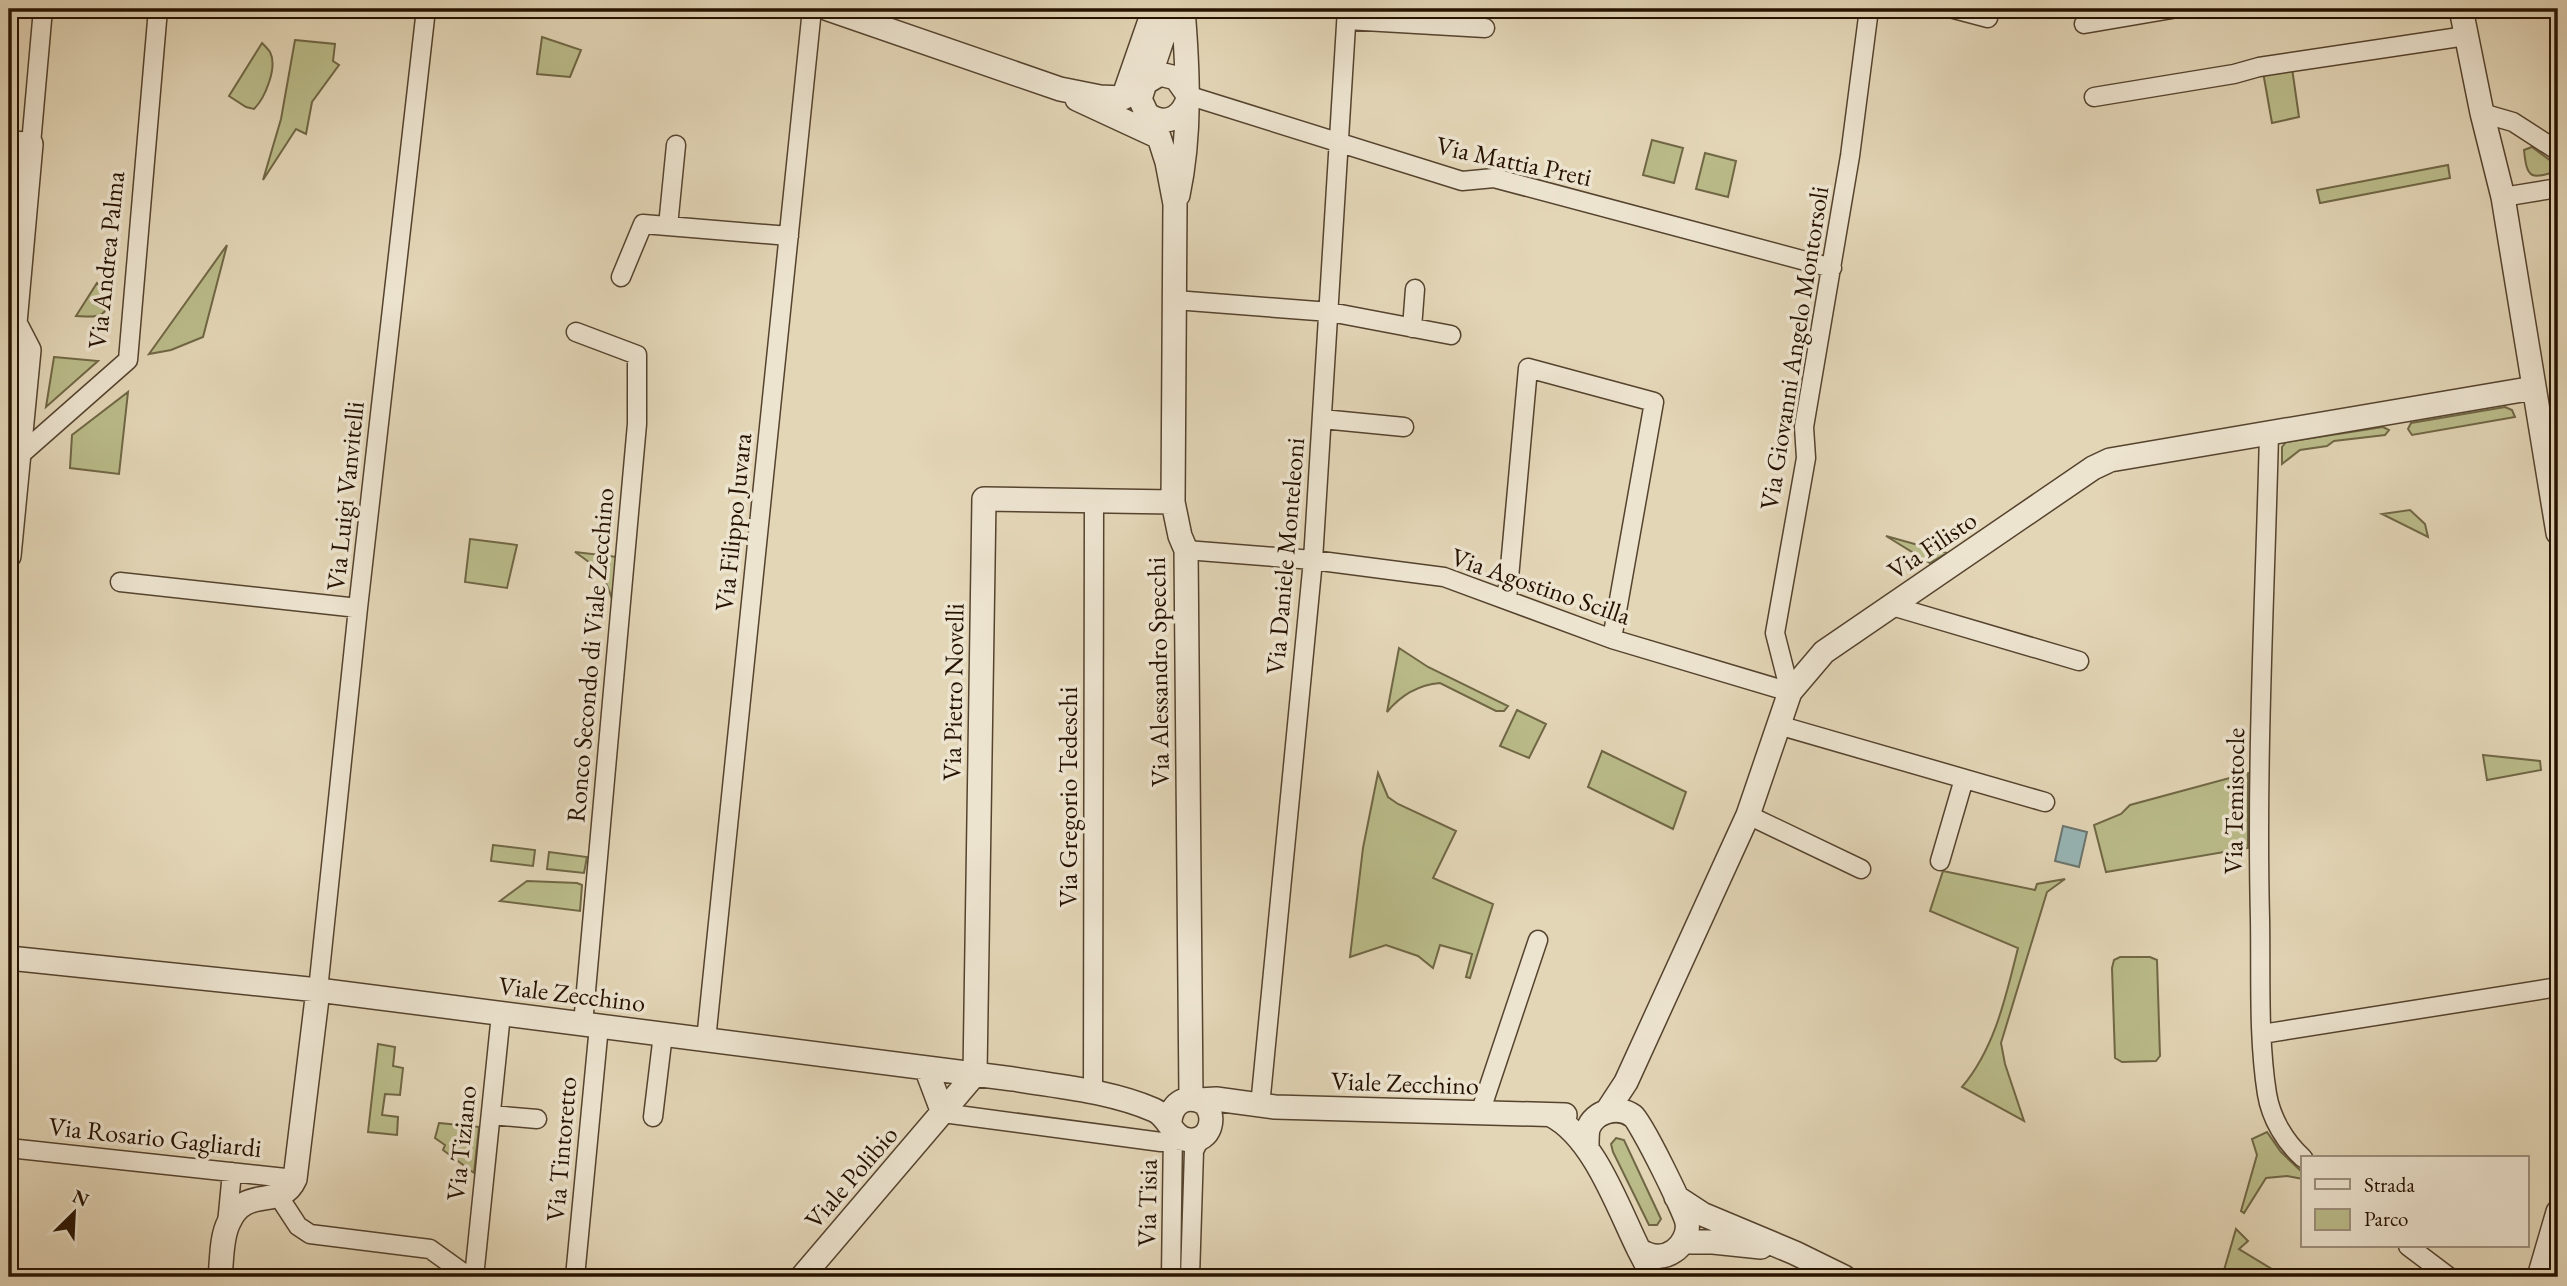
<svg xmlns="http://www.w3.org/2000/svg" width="2567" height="1286" font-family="'EB Garamond',serif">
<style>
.green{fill:#babc8a;stroke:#706745;stroke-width:2}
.water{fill:#98b7b8;stroke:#6a756e;stroke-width:2}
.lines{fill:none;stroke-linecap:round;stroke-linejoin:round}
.minor-casing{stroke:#55432e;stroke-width:21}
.tertiary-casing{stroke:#55432e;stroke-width:26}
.minor{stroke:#ede4d0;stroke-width:18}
.tertiary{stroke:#ede4d0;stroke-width:23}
.labels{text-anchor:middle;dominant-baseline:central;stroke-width:7;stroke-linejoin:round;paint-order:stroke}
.street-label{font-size:26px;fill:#261200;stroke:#ede4d0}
</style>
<rect width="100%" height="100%" fill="#e3d6b7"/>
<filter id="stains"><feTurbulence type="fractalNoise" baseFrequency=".00286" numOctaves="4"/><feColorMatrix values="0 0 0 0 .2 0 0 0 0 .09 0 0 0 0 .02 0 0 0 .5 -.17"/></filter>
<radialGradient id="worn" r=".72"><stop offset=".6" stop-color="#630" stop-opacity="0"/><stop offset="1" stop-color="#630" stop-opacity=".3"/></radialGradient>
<path class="green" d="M 542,37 L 581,50 L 570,77 L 537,74 Z
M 295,40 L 335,44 L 333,61 L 339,65 L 312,102 L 306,134 L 296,129 L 263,180 L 281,119 Z
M 262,43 C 265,46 268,49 270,52 C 278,67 265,98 254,109 L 246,107 L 229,96 Z
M 2292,68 L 2299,117 L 2272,123 L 2263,72 Z
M 1652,140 L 1683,148 L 1674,183 L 1643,175 Z
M 2532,147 L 2555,164 L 2558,171 C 2531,179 2527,180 2524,150 Z
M 1705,153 L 1736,161 L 1728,197 L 1696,189 Z
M 2448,165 L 2450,178 L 2320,203 L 2317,190 Z
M 227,245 L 203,337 L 171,350 L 149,354 Z
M 97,283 L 112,293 C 107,319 99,317 76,316 Z
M 54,357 L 98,361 L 46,407 Z
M 128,392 L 119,474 L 70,468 L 72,435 Z
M 2505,407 L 2512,410 L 2515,417 L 2412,435 L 2408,429 L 2411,423 Z
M 2383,427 L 2389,430 L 2385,435 L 2334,441 L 2327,446 L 2300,450 L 2282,464 L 2282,447 L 2286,442 Z
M 2410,510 L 2425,524 L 2428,537 L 2382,514 Z
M 1886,536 L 1947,553 L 1930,563 Z
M 470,539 L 517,545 L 507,588 L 465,582 Z
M 575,552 L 618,557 L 612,599 C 604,573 597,567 575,552 Z
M 1399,648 L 1428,667 L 1508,706 L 1504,711 L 1496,711 L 1440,683 C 1417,685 1401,695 1387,712 Z
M 1517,710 L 1546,724 L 1529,758 L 1500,746 Z
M 1602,751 L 1686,792 L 1673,829 L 1588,787 Z
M 2483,755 L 2540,761 L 2541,770 L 2487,780 Z
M 1378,773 L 1388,797 L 1398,804 L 1456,831 L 1433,878 L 1493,904 L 1470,978 L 1466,977 L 1472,954 L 1440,945 L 1433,968 L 1418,956 L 1386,945 L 1350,957 L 1363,848 Z
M 2248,773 L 2248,848 L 2106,872 L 2094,825 L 2121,814 L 2130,805 Z
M 493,845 L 535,850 L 533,866 L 491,861 Z
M 549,852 L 587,857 L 584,873 L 547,869 Z
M 1943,871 L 2035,890 L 2037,884 L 2065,879 L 2047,892 L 2001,1043 L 2005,1064 L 2024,1121 L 1962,1087 C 1995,1048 2006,996 2018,948 L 1930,911 Z
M 527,881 L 577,883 L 582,885 L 580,911 L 500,901 Z
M 2120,957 L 2150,957 L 2157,960 L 2160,1056 L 2156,1061 L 2122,1062 L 2115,1058 L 2112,968 L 2114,960 Z
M 378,1044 L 395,1047 L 393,1066 L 403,1068 L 400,1095 L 385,1094 L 382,1115 L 398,1117 L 397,1135 L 368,1132 Z
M 439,1123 L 479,1127 L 474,1173 L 443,1150 L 445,1145 L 435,1138 Z
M 2267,1132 L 2281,1152 L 2303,1173 L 2303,1179 L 2287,1176 L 2266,1178 L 2244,1213 L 2241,1211 L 2257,1155 L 2252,1139 Z
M 1616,1138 L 1624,1140 L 1661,1219 L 1657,1225 L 1649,1225 L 1613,1152 L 1611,1144 Z
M 2236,1229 L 2248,1241 L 2239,1249 L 2285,1277 L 2222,1277 Z"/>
<path class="water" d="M 2063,826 L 2087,832 L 2079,867 L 2055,861 Z"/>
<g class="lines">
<defs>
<path id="minor" d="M 1954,9 L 1988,18
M 1347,20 L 1485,28
M 2084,24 L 2172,9
M 1187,95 L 1462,181 L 1494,178 L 1832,268
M 2094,97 L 2234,74 L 2259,67 L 2466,36
M 2482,113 L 2513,122 L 2558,151
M 31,144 L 43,9
M 2503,197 L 2558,188
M 668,226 L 676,145
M 621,277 L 643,224 L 789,236
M 1175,300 L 1330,312 L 1451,335
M 1412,328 L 1415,289
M 576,332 L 637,355 L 637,424 L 583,1024
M 1322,419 L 1404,427
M 2269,434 C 2265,596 2256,758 2260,919 C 2261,977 2258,1037 2267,1094 C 2271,1118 2285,1142 2303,1158
M 19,456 L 128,360 L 158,9
M 1186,550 L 1313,560 L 1444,577 L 1612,639 L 1790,692
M 120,582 L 358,608
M 1507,600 L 1528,368 L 1654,402 L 1612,639
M 1892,606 L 2079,661
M 1790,692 L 1775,633 L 1806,458 L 1804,427 L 1850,156 L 1869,9
M 1778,725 L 2045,802
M 1748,815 L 1861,869
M 1940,861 L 1964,779
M 318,990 L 358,608 L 426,9
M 2262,1034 L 2558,987
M 706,1040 L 812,9
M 1093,1092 L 1094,501
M 1260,1106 L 1313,560 L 1347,9
M 943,1113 L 1161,1142 L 1188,1140
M 1480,1113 L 1538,940
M 491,1115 L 537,1119
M 653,1117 L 663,1034
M 9,1148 L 295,1179
M 279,1197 L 298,1226 L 310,1234 L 430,1249 L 469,1277
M 227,1224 L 232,1172
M 2408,1246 L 2449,1277
M 9,1271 L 10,1277
M 474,1277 L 501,1014
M 575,1277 L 599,1026
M 1171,1277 L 1173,1130
M 1190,1277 L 1194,1151 L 1200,1138"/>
<path id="tertiary" d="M 828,9 L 1060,89 L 1100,97 L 1123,98 L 1143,87
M 2461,9 L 2482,113 L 2503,197 L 2558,533
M 1149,79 L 1167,25 L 1169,9
M 1123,98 L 1154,9
M 1077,99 L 1159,137
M 1186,104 C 1178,121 1162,125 1147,114 L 1140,99 L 1145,83 L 1160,74 L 1176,78 L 1186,92
M 1147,114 L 1159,137 L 1167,162 L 1175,204 L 1173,502 L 1180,536 L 1186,550 L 1191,1098
M 9,143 L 31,144 L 15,323 L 29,350 L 9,556
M 1178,195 C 1191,134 1188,70 1183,9
M 9,958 L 318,990 L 1013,1079 C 1061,1087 1110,1091 1154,1110 C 1170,1117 1171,1138 1189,1140 C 1211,1142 1217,1116 1204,1103 C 1187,1094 1172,1102 1170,1121
M 926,1068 L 943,1113
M 975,1074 L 984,499 L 1173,502
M 1199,1100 L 1216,1099 L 1275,1107 L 1565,1115
M 1607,1111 L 1626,1082 L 1748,815 L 1790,692 L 1824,652 L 2093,468 L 2110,460 L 2534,388
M 1551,1115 C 1594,1137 1618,1208 1639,1250 C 1650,1257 1663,1259 1674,1251 C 1682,1246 1689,1233 1687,1223 C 1686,1213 1641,1122 1633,1116 C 1618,1105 1594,1111 1588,1129 C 1587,1134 1587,1141 1587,1146
M 1676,1197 L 1702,1214 L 1795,1253 L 1844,1277
M 1683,1242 L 1713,1242 L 1761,1247
M 1639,1250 L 1653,1277
M 220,1277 C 222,1260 221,1237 229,1222 C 246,1184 281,1211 295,1179 L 318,990
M 802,1277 L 975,1074
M 2539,1277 L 2558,1212"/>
</defs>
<use href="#minor" class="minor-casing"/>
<use href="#tertiary" class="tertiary-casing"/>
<use href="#minor" class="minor"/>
<use href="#tertiary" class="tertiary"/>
</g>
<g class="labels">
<g class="street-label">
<text transform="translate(1514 161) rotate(12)">Via Mattia Preti</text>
<text transform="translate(106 260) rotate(-84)">Via Andrea Palma</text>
<text transform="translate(1794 348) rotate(-81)">Via Giovanni Angelo Montorsoli</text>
<text transform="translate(345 496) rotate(-84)">Via Luigi Vanvitelli</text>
<text transform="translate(733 522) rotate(-84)">Via Filippo Juvara</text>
<text transform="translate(1932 545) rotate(-34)">Via Filisto</text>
<text transform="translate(1285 556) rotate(-85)">Via Daniele Monteleoni</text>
<text transform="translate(1541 586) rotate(19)">Via Agostino Scilla</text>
<text transform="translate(590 655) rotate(-85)">Ronco Secondo di Viale Zecchino</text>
<text transform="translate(1158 672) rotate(-91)">Via Alessandro Specchi</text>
<text transform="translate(953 692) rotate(-89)">Via Pietro Novelli</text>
<text transform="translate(1068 797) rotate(-90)">Via Gregorio Tedeschi</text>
<text transform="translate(2234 801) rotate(-89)">Via Temistocle</text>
<text transform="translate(572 994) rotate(7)">Viale Zecchino</text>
<text transform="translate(1405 1083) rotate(2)">Viale Zecchino</text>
<text transform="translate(155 1137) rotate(6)">Via Rosario Gagliardi</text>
<text transform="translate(461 1143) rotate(-84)">Via Tiziano</text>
<text transform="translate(561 1149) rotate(-85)">Via Tintoretto</text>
<text transform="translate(851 1177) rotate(-49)">Viale Polibio</text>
<text transform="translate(1147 1203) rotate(-89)">Via Tisia</text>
</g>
</g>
<rect width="2567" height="1286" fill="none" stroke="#e3d6b7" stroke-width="35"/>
<rect x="10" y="10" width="2546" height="1265" fill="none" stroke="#261200" stroke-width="3.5"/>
<rect x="18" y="18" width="2532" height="1251" fill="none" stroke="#261200" stroke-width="2"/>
<rect x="2301" y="1156" width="228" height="91" fill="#ede4d0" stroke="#9d907d" stroke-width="2"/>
<rect x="2315" y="1179" width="35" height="10" fill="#ede4d0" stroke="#9d907d" stroke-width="2"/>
<text x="2364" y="1192" font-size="21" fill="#261200">Strada</text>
<rect x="2315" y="1209" width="35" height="21" fill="#babc8a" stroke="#9d907d" stroke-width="2"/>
<text x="2364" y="1226" font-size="21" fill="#261200">Parco</text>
<g transform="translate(74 1213) rotate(24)" stroke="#ede4d0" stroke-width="5" paint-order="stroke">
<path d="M0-5L12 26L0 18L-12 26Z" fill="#261200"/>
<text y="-10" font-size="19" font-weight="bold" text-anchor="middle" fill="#261200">N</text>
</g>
<rect width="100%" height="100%" filter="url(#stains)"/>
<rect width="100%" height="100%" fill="url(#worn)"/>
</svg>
